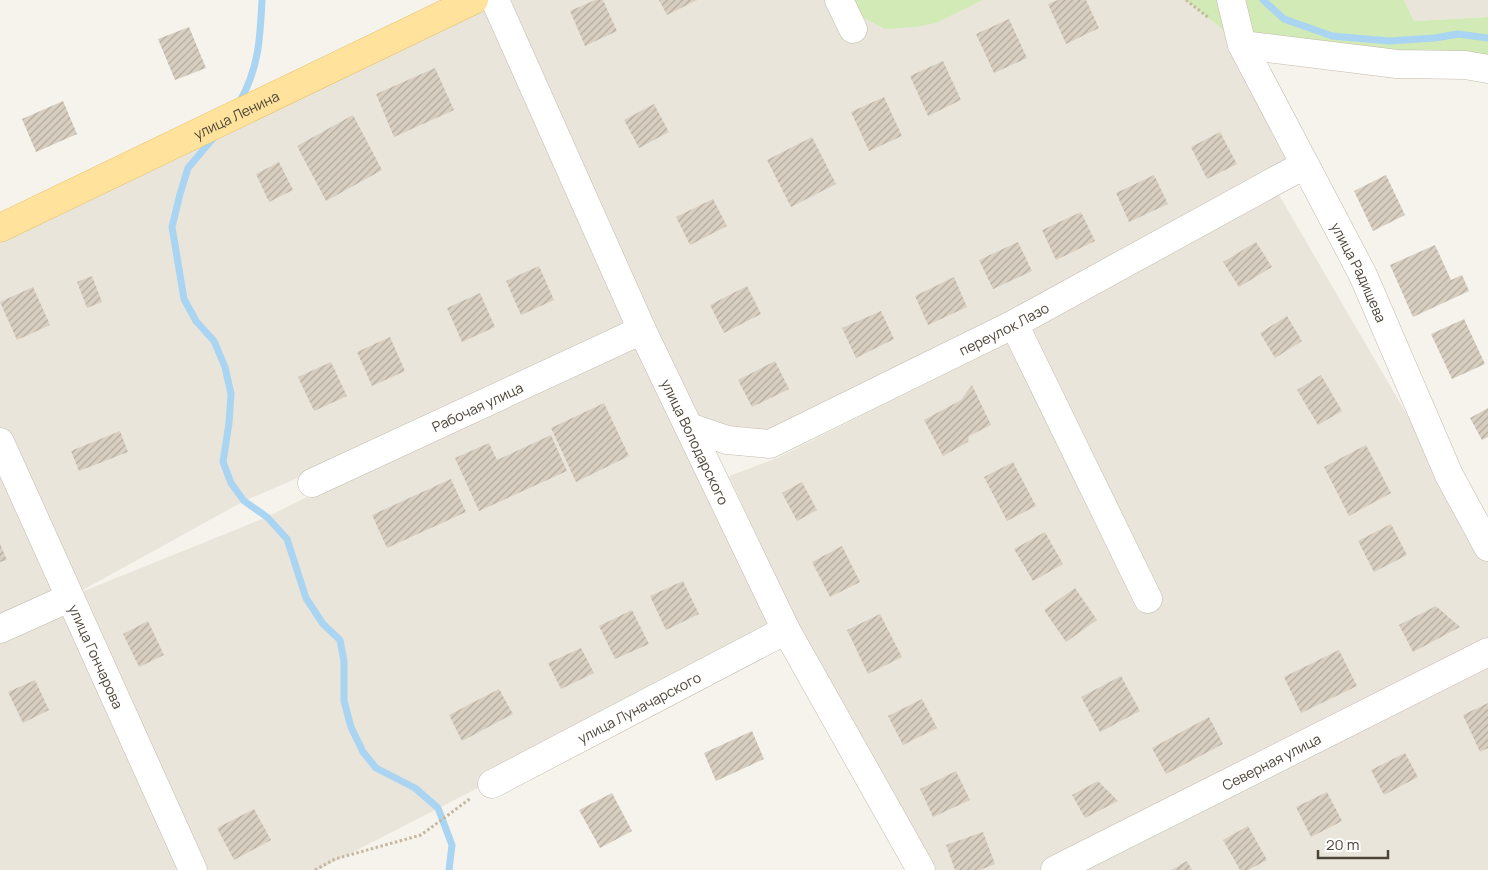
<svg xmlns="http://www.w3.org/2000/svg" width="1488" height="870" font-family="Manrope,sans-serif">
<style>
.residential{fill:#eae5da;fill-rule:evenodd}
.grass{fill:#d2eab5}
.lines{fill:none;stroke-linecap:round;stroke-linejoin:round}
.stream{stroke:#a9d4f2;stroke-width:7}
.building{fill:url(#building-hatch)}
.minor-casing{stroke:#c2bbae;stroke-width:29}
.major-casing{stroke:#e6c16a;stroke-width:29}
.path{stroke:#c4b79f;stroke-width:3;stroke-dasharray:2.5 2.5;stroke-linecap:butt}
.minor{stroke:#fff;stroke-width:28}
.major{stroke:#ffe39c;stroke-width:28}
.labels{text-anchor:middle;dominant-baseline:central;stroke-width:5;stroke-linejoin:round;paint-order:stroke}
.street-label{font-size:14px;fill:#4b4439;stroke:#fff}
</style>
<defs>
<pattern id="building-hatch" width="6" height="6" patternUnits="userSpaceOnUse" patternTransform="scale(1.25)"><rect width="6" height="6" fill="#d8cfc1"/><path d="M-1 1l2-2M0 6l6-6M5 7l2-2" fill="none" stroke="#b1aa9e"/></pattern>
</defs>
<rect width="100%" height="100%" fill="#f6f3ec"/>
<path class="residential" d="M 474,0 L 844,0 L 936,23 L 983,0 L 1186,0 L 1242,45 L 1304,165 L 770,444 L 689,427 L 786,630 L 318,870 L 0,870 L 0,228 ZM 630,335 L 267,517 L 74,595 L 244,501 Z
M 1404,0 L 1488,0 L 1488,17 L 1414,21 Z
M 1279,195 L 1488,554 L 1488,870 L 924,870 L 798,626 L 729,476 L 777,458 L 1029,332 Z"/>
<path class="grass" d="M 844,0 L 983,0 L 936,23 L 916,27 L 885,29 L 864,18 Z
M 1186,0 L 1404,0 L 1414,21 L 1488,17 L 1488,69 L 1242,45 Z"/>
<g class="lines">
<path class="stream" d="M 1263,0 L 1284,19 L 1332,36 L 1389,41 L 1435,38 L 1458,34 L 1488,38
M 239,103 C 259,68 260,39 262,0
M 215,136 L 188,168 L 180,194 L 172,227 L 184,299 L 196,321 L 214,341 L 225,367 L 231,394 L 229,423 L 223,462 L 231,483 L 244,501 L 267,517 L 287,539 L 306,598 L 323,624 L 340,640 L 344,661 L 344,701 L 351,727 L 363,752 L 376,768 L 415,788 L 438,808 L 452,845 L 449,870"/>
</g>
<path class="building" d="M 595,0 L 603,0 L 617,31 L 585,46 L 570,11 Z
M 659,0 L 697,0 L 667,15 Z
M 1058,0 L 1086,0 L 1099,28 L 1066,44 L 1048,4 Z
M 1009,19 L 1027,58 L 994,73 L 976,34 Z
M 189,27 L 206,68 L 175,80 L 158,39 Z
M 943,61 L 961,100 L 928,116 L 910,76 Z
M 435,68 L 454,110 L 394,137 L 376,94 Z
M 884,97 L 902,136 L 869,151 L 851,112 Z
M 63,101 L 77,134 L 36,152 L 22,119 Z
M 654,104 L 669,132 L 639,148 L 624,120 Z
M 353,115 L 382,170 L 326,201 L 297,146 Z
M 1220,132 L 1237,164 L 1207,179 L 1191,147 Z
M 812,137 L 836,184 L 791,207 L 767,160 Z
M 279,162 L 293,190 L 269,202 L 256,174 Z
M 1154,175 L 1168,204 L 1129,222 L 1116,193 Z
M 1386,175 L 1405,215 L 1373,231 L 1354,191 Z
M 713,199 L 727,226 L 690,245 L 676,217 Z
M 1081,212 L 1095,241 L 1056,260 L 1042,230 Z
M 1018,242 L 1032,271 L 993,289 L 979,260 Z
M 1256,242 L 1272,267 L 1239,287 L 1223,262 Z
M 1435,245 L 1451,280 L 1462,275 L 1469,291 L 1413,317 L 1390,265 Z
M 539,266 L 554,300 L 521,315 L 506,281 Z
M 92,276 L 102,302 L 87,308 L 77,282 Z
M 954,277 L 967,307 L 928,325 L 915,296 Z
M 747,286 L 761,314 L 724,333 L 710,305 Z
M 33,287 L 50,325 L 17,340 L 0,302 Z
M 480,293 L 495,327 L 462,342 L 447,308 Z
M 881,311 L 894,339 L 856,358 L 842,328 Z
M 1287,316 L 1302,341 L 1275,358 L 1260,333 Z
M 1464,319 L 1485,364 L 1452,379 L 1431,334 Z
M 390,337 L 405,371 L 372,386 L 357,352 Z
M 775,361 L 789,389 L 752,407 L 738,380 Z
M 331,362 L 347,396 L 314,411 L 298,377 Z
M 1321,375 L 1342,411 L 1318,425 L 1297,390 Z
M 972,385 L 991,425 L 969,436 L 968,442 L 943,456 L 924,420 L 961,400 Z
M 604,403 L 629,456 L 576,482 L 551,428 Z
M 1488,408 L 1488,437 L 1482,440 L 1470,418 Z
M 120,431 L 128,452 L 79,471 L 71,451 Z
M 551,435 L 567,471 L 479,511 L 455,458 L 489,443 L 497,460 Z
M 1366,445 L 1391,493 L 1349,516 L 1324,467 Z
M 1013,462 L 1036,506 L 1007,521 L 984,477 Z
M 451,479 L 466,512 L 387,548 L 372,515 Z
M 802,482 L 817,510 L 797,521 L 782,493 Z
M 1391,524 L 1407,555 L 1374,572 L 1358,541 Z
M 1045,532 L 1063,564 L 1033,581 L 1014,549 Z
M 0,544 L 7,560 L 0,562 Z
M 842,546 L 860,582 L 830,597 L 812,562 Z
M 683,581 L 699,614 L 666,630 L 650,596 Z
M 1075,588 L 1097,620 L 1066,642 L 1044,610 Z
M 1436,606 L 1460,627 L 1413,652 L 1399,625 Z
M 632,610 L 649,644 L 615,659 L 599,626 Z
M 880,614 L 902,657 L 868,674 L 847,630 Z
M 148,621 L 164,655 L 139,667 L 123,634 Z
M 581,648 L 594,673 L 561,689 L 548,663 Z
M 1339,650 L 1357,686 L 1301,713 L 1284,677 Z
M 1121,676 L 1140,711 L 1100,732 L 1081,697 Z
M 35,680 L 49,710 L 23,723 L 8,692 Z
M 499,689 L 513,714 L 462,741 L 449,715 Z
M 922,699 L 937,728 L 903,745 L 888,716 Z
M 1488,703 L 1488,748 L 1480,752 L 1463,715 Z
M 1209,717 L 1223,744 L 1166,774 L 1152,748 Z
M 752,731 L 764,759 L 716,781 L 704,753 Z
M 1405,753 L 1418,777 L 1384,795 L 1371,770 Z
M 956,771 L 970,800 L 933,817 L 920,789 Z
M 1098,781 L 1118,801 L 1085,818 L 1072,795 Z
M 1327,792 L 1342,821 L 1311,837 L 1296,807 Z
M 612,793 L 632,831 L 600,848 L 579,810 Z
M 254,809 L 271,840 L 234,860 L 217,828 Z
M 1248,826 L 1267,860 L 1248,870 L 1240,870 L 1223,840 Z
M 983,832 L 995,864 L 980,870 L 955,870 L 946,845 Z
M 1187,861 L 1192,870 L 1171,870 Z"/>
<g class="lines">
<defs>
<g id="minor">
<path id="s1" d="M 495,0 L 642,330 L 786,630 L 921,870"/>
<path d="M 839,0 L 853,29"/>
<path id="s2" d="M 1231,0 L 1242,45 L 1363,275 L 1449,475 L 1488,547"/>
<path d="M 1242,45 L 1397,64 L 1465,65 L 1488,69"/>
<path d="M 1014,324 L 1148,599"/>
<path id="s3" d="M 689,427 L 727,440 L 770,444 L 1014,324 L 1304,165"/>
<path id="s4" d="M 0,442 L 193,870"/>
<path id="s5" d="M 312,483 L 642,330"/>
<path d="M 0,629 L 69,598"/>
<path id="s6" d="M 492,784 L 786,630"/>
<path id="s7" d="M 1055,870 L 1488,652"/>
</g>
<g id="major">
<path id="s8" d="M 0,228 L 474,0"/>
</g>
</defs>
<use href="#minor" class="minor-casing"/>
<use href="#major" class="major-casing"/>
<path class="path" d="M 1186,0 L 1209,18
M 315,870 L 335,859 L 421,835 L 471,798"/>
<use href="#minor" class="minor"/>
<use href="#major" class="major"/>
</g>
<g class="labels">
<g class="street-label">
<text stroke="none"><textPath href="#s8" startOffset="262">улица Ленина</textPath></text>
<text stroke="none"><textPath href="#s2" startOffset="302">улица Радищева</textPath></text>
<text stroke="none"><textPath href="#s3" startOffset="344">переулок Лазо</textPath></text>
<text stroke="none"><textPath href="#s5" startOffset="182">Рабочая улица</textPath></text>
<text stroke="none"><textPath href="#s1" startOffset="485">улица Володарского</textPath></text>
<text stroke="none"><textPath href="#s4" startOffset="235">улица Гончарова</textPath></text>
<text stroke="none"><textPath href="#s6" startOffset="166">улица Луначарского</textPath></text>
<text stroke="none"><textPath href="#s7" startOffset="242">Северная улица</textPath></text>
</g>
</g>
<path d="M1318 850v8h70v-8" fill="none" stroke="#4b4439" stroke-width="2.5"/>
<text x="1326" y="850" font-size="15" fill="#4b4439" stroke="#ffffff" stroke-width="4" paint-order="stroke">20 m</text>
</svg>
